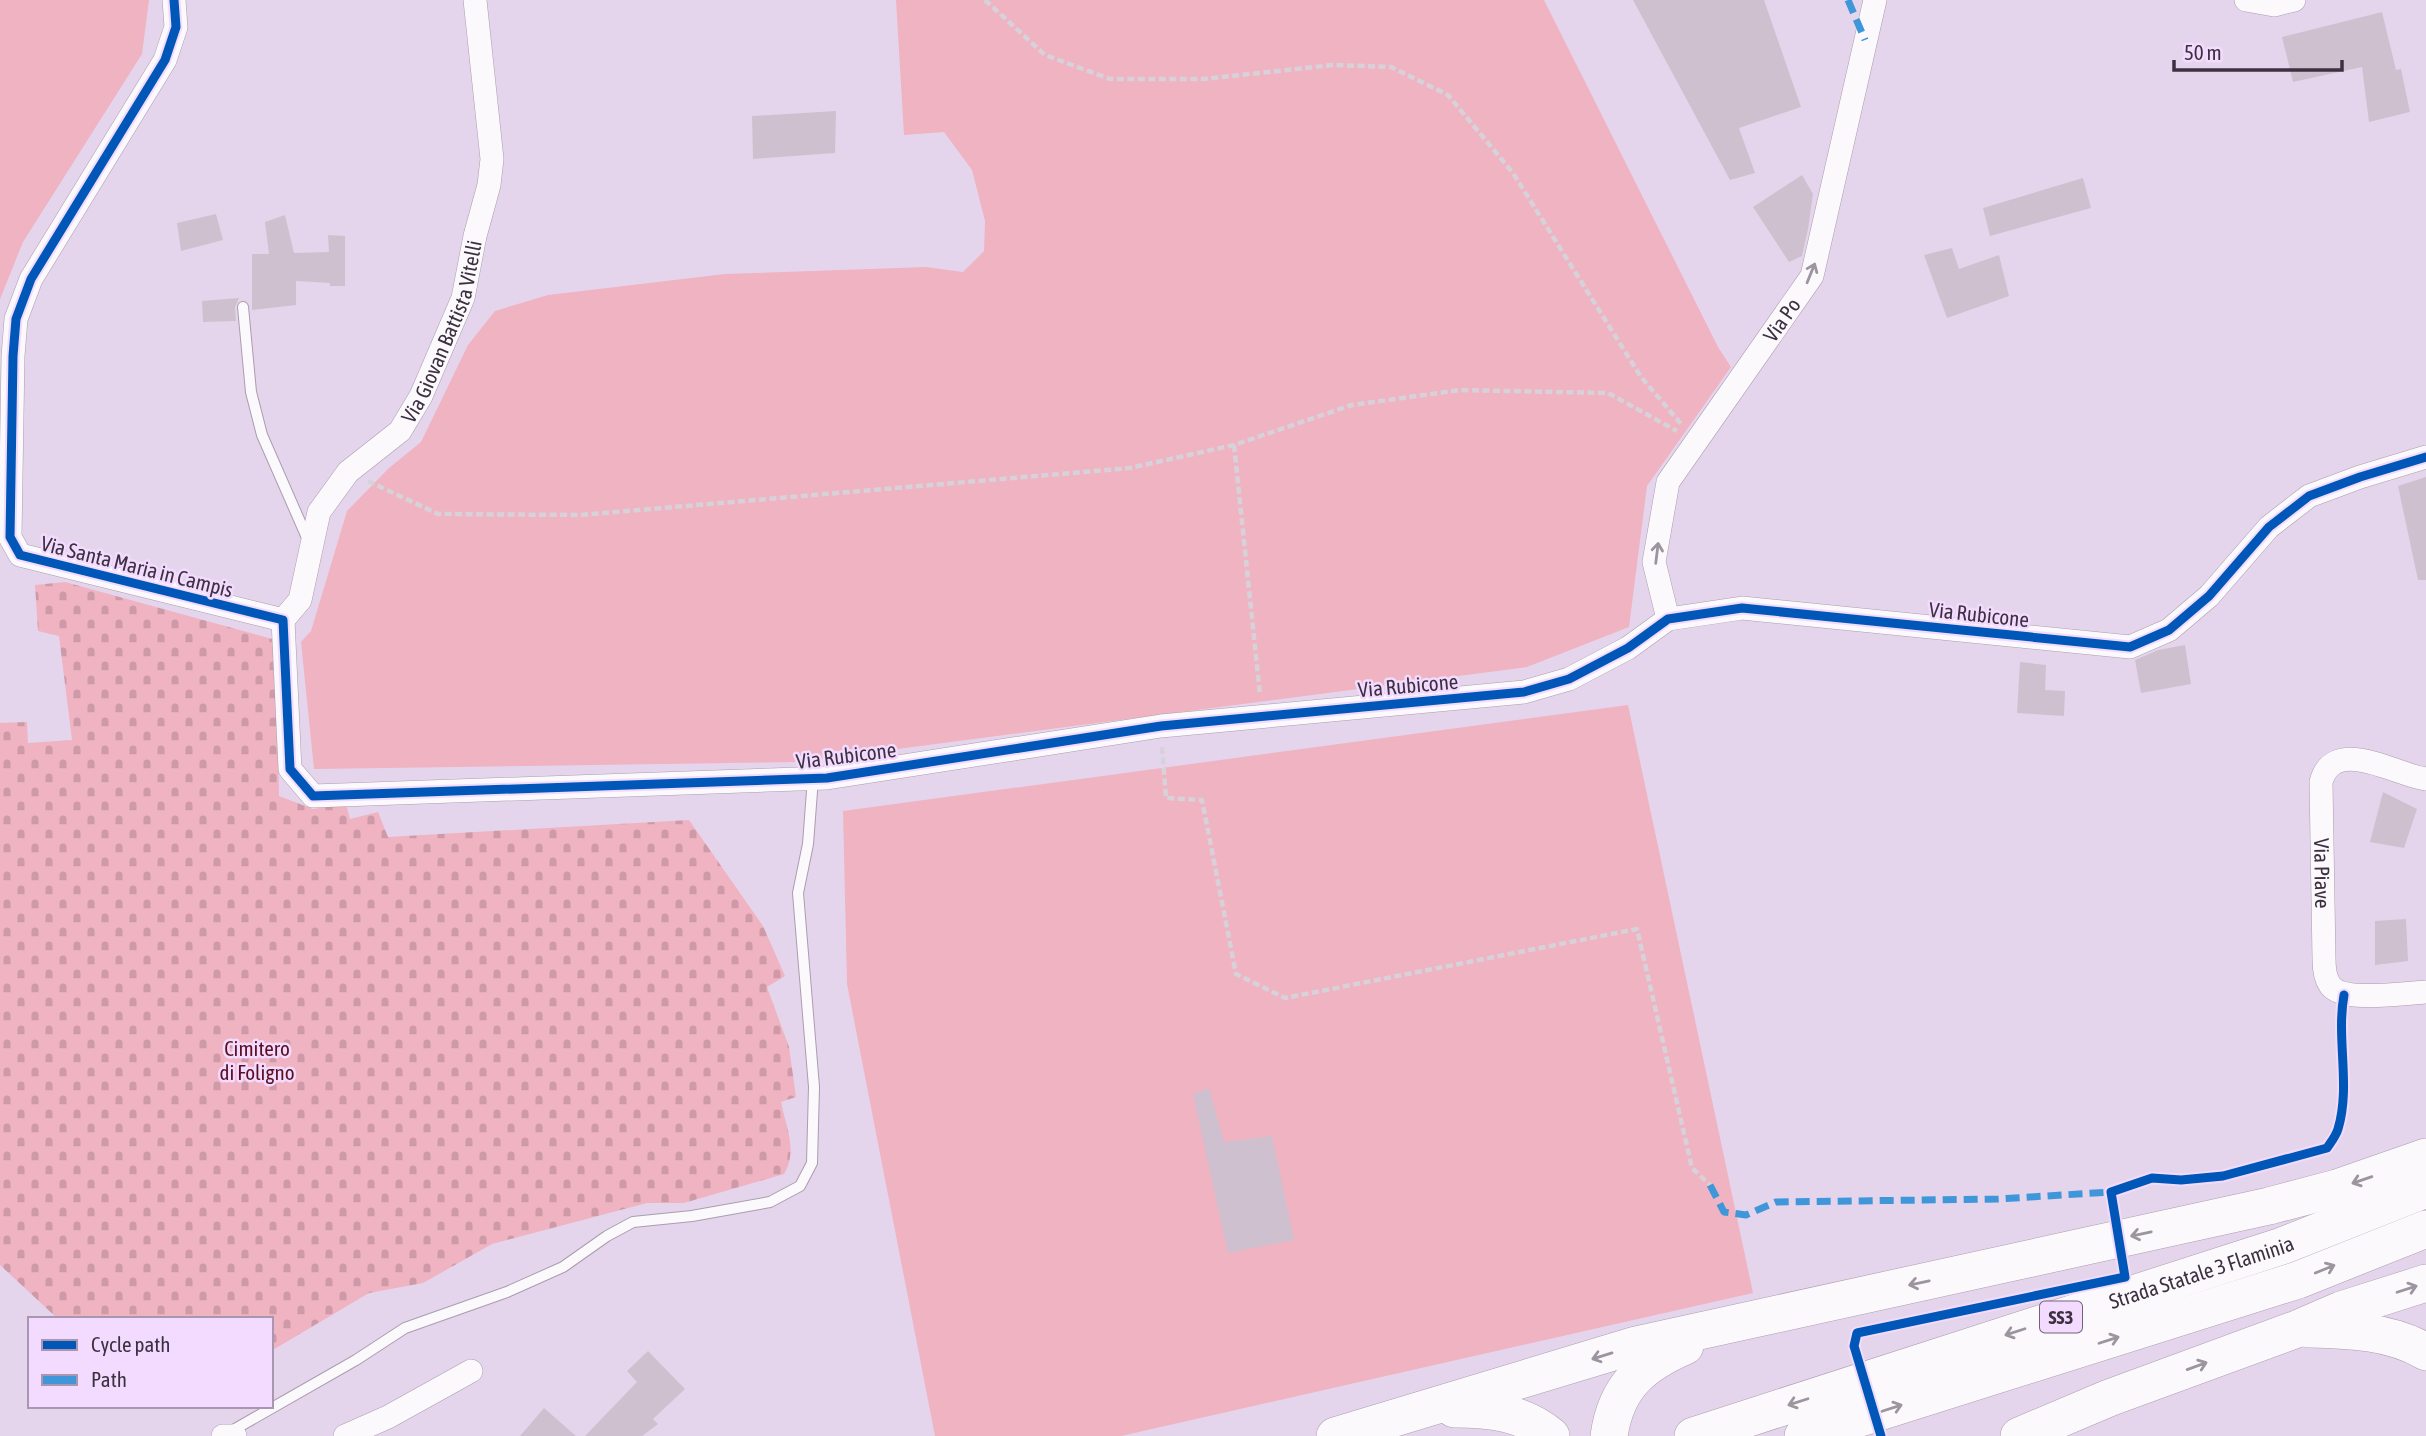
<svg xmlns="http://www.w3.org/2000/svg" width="2426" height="1436" font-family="'Asap Condensed',sans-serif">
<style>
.green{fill:#efb3c2}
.cemetery{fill:url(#cemetery-stones)}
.building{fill:#cfc0d0}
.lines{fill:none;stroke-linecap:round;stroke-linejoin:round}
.service-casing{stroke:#a99dae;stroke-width:12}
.minor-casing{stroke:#a99dae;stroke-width:24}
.trunk-casing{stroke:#a99dae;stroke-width:38}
.path{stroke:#d7d2da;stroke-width:4.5;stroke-dasharray:7 3.5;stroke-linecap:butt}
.service{stroke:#fbf9fc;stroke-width:10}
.minor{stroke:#fbf9fc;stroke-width:23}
.trunk{stroke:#fbf9fc;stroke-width:37}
.quiet{stroke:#3f97da;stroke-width:7;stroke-dasharray:14 7;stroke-linecap:butt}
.cycleway-casing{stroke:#f2dbfe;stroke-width:13}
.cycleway{stroke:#0057b8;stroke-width:9}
.oneway{stroke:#9c949e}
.labels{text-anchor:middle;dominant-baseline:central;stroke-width:5;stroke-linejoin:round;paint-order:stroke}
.shield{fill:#f2dbfe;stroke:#73637a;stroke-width:2}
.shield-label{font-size:19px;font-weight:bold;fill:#3c3041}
.street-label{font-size:21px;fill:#3c3041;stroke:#f2dbfe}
.park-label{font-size:21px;fill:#5b0e1e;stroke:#f2dbfe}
</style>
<defs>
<pattern id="cemetery-stones" width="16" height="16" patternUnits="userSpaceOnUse" patternTransform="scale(1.75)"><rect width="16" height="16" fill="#efb3c2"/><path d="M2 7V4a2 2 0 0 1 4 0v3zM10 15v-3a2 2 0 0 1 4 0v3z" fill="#ce9aa8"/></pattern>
</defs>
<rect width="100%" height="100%" fill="#e5d5ec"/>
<path class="green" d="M 0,0 L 149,0 L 142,54 L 23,242 L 0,299 Z
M 896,0 L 1544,0 L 1718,347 L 1731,367 L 1647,486 L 1629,627 L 1527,667 L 798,762 L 314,769 L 301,642 L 311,631 L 347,511 L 389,468 L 421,442 L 468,345 L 495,311 L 548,295 L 725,274 L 926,267 L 963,272 L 984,251 L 985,221 L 972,170 L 944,132 L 904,135 Z
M 1628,705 L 1753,1293 L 1121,1436 L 935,1436 L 847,984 L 843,811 Z"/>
<path class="cemetery" d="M 65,582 L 276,640 L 279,796 L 313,809 L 346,804 L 350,819 L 378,812 L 388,837 L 689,820 L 763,926 L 785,976 L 767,987 L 789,1047 L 796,1097 L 781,1102 C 786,1127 798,1151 784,1174 L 684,1203 L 647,1203 L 492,1244 L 423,1283 L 369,1293 L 271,1351 L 271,1319 L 58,1319 L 0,1265 L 0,723 L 27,722 L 28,743 L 72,740 L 59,636 L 38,631 L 35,585 Z"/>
<path class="building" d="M 1633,0 L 1764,0 L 1801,107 L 1739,128 L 1755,173 L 1730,180 Z
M 2382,12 L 2396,70 L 2401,69 L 2410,112 L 2369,122 L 2362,67 L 2293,82 L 2282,37 Z
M 836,111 L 835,153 L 753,159 L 752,116 Z
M 1802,175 L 1813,194 L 1808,229 L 1802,256 L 1789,262 L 1753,207 Z
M 2083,178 L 2091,208 L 1990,236 L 1983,208 Z
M 216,214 L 223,240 L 181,251 L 177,223 Z
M 285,215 L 294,253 L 329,252 L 328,235 L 345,236 L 345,286 L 330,286 L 330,283 L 296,281 L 296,305 L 252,310 L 252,254 L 269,254 L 265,222 Z
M 1952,248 L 1959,269 L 1999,255 L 2009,296 L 1947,318 L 1924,255 Z
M 239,298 L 235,307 L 236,321 L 203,322 L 202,301 Z
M 2426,477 L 2426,580 L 2418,580 L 2398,486 Z
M 2185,645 L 2191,684 L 2141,693 L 2135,660 L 2158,650 Z
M 2020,662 L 2046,665 L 2045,690 L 2065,691 L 2064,716 L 2017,713 Z
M 2383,792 L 2417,809 L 2404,848 L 2370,842 Z
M 2406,919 L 2408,961 L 2375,965 L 2375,921 Z
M 1209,1088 L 1224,1142 L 1272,1136 L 1294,1240 L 1228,1253 L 1193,1094 Z
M 648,1351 L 685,1389 L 653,1419 L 658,1424 L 642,1436 L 585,1436 L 637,1382 L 627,1371 Z
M 544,1408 L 576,1436 L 520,1436 Z"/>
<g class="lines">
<defs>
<path id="service" d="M 243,307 L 251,392 L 262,435 L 308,540
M 228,1433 L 356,1360 L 405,1328 L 507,1292 L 563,1267 L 607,1236 L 633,1222 L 692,1216 L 770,1202 L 800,1186 L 812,1163 L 814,1087 L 798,893 L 808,844 L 813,778"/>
<g id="minor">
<path d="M 174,0 L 176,27 L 165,60 L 31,279 L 16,319 L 13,356 L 10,537 L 20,555 L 283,620 L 290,769 L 313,796 L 827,778 L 1161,726 L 1524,692 L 1569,679 L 1628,648 L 1668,619 L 1742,608 L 2130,647 L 2169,630 L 2209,596 L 2269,527 L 2309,496 L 2360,477 L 2426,457"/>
<path d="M 2246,0 L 2274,5 L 2294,0"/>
<path id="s1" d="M 1668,619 L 1654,562 L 1668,482 L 1812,276 L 1875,0"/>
<path id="s2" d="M 283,620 L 300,600 L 319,512 L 348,472 L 400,431 L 421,396 L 463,298 L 475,236 L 489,185 L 492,159 L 475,0"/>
<path id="s3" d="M 2426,779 C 2395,775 2334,735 2321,782 L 2324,959 C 2324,968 2325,978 2330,985 C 2342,1003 2405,993 2426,992"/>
<path d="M 223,1436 L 235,1436"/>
<path d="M 345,1436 L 388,1417 L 471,1371"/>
</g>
<g id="trunk">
<path d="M 2309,1329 C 2349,1330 2391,1331 2426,1352"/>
<path d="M 1454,1409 C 1490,1409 1522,1412 1551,1436"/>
<path d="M 1335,1436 L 1636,1345 L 2269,1206 L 2337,1188 L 2426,1157"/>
<path d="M 1609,1436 C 1616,1387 1641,1365 1685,1346"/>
<path id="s4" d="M 1693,1436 L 2282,1246 L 2426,1189"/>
<path d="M 1803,1436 L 2298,1280 L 2426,1229"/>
<path d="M 2019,1436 L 2109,1398 L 2297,1329 L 2341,1310 L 2426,1283"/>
</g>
</defs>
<use href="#service" class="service-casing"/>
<use href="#minor" class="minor-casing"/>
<use href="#trunk" class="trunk-casing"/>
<path class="path" d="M 985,0 L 1045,55 L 1110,79 L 1204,79 L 1333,65 L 1391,67 L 1448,95 L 1513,173 L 1641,377 L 1682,425
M 1234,445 L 1260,695
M 368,481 L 438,514 L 580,515 L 1130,468 L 1234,445 L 1352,405 L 1460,390 L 1608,393 L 1677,431
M 1162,747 L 1166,798 L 1202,800 L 1236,974 L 1285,998 L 1637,929 L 1692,1168 L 1710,1185
M 2114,1211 L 2111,1192 L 2152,1178 L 2181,1180 L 2223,1176 L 2327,1148 L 2338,1131 L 2343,1105 L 2341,1013
M 1854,1346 L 1857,1333 L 2000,1304"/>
<use href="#service" class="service"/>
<use href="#minor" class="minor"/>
<use href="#trunk" class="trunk"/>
<path class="quiet" d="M 1848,0 L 1865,40
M 1710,1185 L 1724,1212 L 1746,1215 L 1776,1202 L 1998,1199 L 2111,1192"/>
<defs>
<path id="cycleway" d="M 174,0 L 176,27 L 165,60 L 31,279 L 16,319 L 13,356 L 10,537 L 20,555 L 283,620 L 290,769 L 313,796 L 827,778 L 1161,726 L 1524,692 L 1569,679 L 1628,648 L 1668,619 L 1742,608 L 2130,647 L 2169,630 L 2209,596 L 2269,527 L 2309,496 L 2360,477 L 2426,457
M 1881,1436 L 1854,1346 L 1857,1333 L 2125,1277 L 2111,1192 L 2152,1178 L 2181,1180 L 2223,1176 L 2327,1148 C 2331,1142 2336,1136 2338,1129 C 2351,1086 2336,1039 2344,995"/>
</defs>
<use href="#cycleway" class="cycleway-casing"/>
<use href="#cycleway" class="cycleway"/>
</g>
<defs><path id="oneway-shaft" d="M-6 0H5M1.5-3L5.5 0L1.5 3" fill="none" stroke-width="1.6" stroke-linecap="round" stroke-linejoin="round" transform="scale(1.75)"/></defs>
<g class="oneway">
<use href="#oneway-shaft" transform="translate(1811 273) rotate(-68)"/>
<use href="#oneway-shaft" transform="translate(1657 553) rotate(-83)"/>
<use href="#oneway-shaft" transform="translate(2362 1180) rotate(161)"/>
<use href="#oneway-shaft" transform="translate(2141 1234) rotate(168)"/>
<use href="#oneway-shaft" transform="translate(2325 1269) rotate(-22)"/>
<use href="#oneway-shaft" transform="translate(1919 1283) rotate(168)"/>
<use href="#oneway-shaft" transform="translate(2407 1289) rotate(-18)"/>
<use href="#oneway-shaft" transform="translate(2015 1332) rotate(162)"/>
<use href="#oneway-shaft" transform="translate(2109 1340) rotate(-18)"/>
<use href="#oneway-shaft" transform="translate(1602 1356) rotate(163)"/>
<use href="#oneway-shaft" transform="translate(2197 1366) rotate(-20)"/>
<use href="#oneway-shaft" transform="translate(1798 1402) rotate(162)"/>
<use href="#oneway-shaft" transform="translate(1892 1408) rotate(-18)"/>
</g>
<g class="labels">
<rect class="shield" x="2040" y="1301.5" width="42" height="31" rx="5"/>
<g class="shield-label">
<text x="2061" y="1317">SS3</text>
</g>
<g class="street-label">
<text stroke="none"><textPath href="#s1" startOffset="338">Via Po</textPath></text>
<text stroke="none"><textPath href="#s2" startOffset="341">Via Giovan Battista Vitelli</textPath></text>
<text transform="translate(137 566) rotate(14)">Via Santa Maria in Campis</text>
<text transform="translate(1979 614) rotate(6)">Via Rubicone</text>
<text transform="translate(1408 685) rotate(-5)">Via Rubicone</text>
<text transform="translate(846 755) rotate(-7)">Via Rubicone</text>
<text stroke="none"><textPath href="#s3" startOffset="210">Via Piave</textPath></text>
<text stroke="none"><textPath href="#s4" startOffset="534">Strada Statale 3 Flaminia</textPath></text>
</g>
<g class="park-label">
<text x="257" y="1048">Cimitero<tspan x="257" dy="24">di Foligno</tspan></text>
</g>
</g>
<rect x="28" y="1317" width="245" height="91" fill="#f2dbfe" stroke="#a997b2" stroke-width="2"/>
<rect x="42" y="1340" width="35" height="10" fill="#0057b8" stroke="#a997b2" stroke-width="2"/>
<text x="91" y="1352" font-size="21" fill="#3c3041">Cycle path</text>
<rect x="42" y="1375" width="35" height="10" fill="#3f97da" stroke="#a997b2" stroke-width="2"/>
<text x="91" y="1387" font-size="21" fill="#3c3041">Path</text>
<path d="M2174 60v10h168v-10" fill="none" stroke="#3c3041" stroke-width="3.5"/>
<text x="2184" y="60" font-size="21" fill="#3c3041" stroke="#f2dbfe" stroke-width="5" paint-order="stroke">50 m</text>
</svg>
